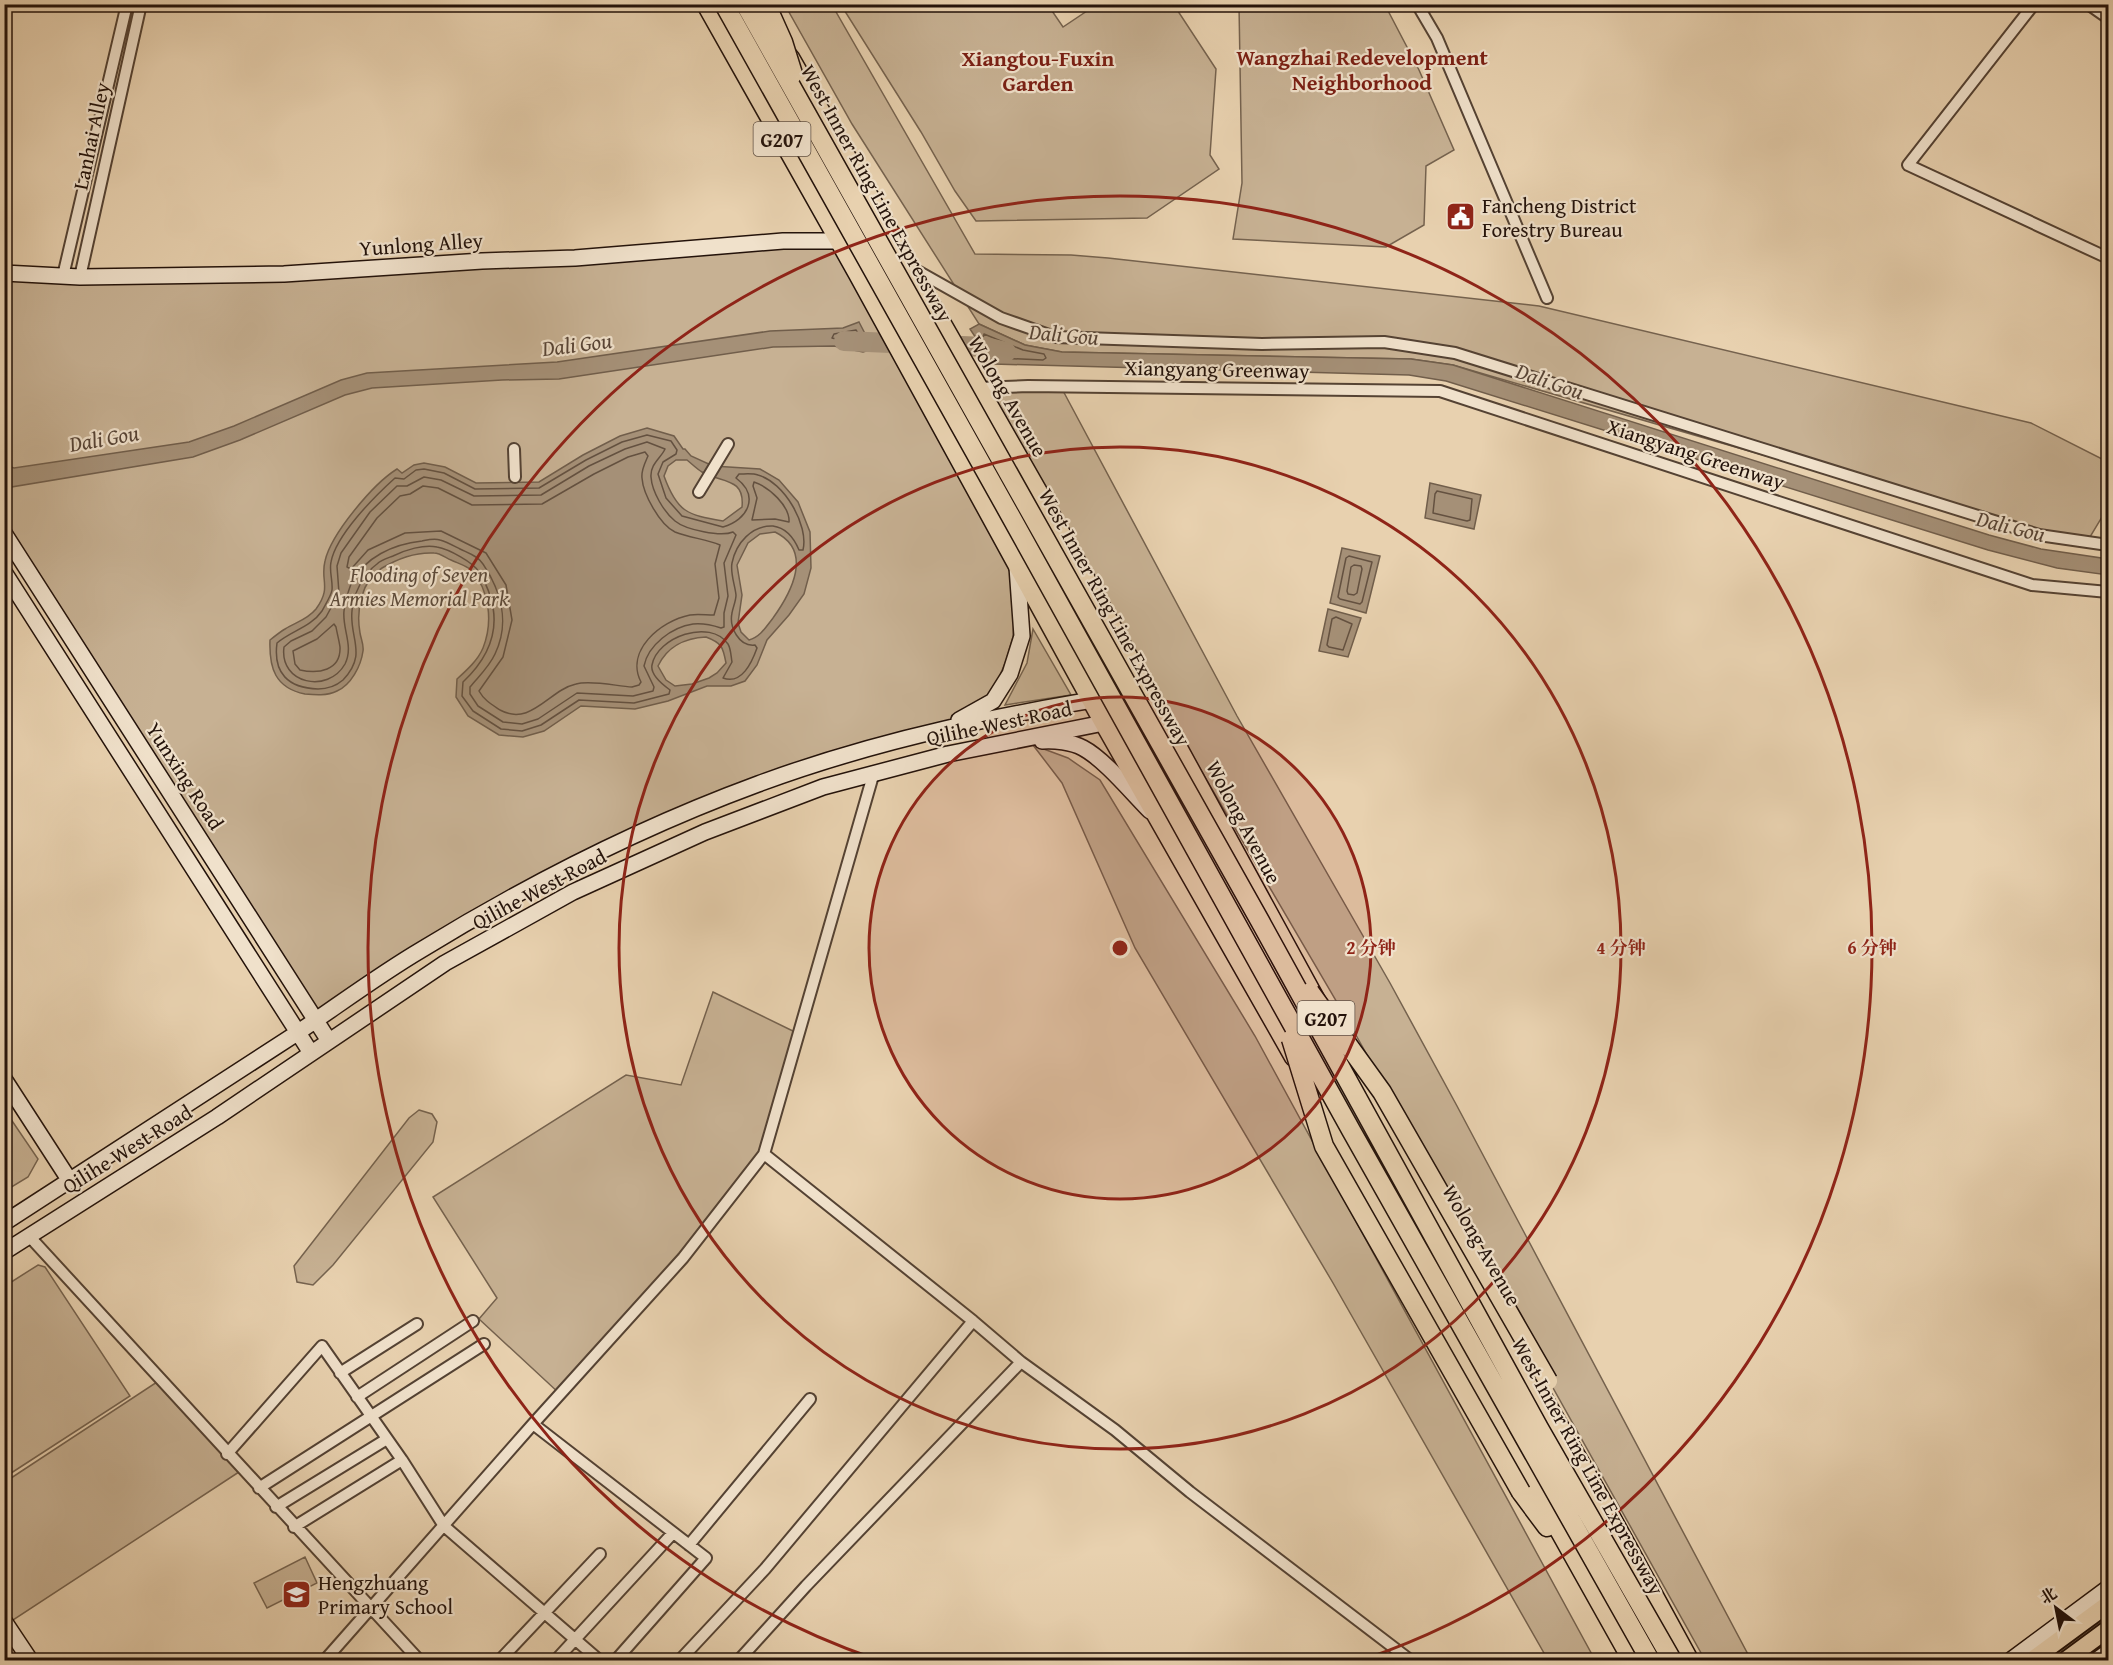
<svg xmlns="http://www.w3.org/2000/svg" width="2113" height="1665" font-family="'Gentium Book Plus','Noto Serif SC',serif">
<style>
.green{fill:#c7b193;stroke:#75624e;stroke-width:1.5}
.water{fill:#a59077;stroke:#715e4b;stroke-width:1.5;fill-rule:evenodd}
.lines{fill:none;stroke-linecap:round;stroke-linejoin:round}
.shore{stroke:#645140;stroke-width:1.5}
.river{stroke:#a59077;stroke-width:20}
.street-casing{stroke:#544233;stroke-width:14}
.secondary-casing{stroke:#23120a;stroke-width:18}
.primary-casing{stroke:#23120a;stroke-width:20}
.highway-casing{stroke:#23120a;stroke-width:21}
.street{stroke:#f0e1cb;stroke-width:10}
.secondary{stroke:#f0e1cb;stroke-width:15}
.primary{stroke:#e8d1af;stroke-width:16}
.highway{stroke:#e8d1af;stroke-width:18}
.highway-bridge-casing{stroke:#23120a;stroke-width:21;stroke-linecap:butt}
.highway-bridge{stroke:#e8d1af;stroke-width:18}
.ring{fill:none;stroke:#8f2418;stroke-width:3}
.labels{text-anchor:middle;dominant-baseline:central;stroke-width:4.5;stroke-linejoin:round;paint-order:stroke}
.shield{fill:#f0e1cb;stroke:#605044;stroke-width:1.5}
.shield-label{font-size:20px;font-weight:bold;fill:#23120a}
.street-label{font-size:21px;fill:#23120a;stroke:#f0e1cb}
.poi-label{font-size:21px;fill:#23120a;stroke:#f0e1cb;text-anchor:start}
.park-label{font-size:21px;font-style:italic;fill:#5c4a3a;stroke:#f0e1cb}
.neighbourhood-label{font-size:22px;font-weight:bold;fill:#7a1f14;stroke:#f0e1cb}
.water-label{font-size:22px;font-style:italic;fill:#574436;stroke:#f0e1cb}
.centre{fill:#8f2418;stroke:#f0e1cb;stroke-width:3}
.ring-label{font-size:18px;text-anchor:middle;font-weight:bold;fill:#8f2418;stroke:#f0e1cb;stroke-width:4.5;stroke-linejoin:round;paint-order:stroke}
</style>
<rect width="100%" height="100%" fill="#e8d1af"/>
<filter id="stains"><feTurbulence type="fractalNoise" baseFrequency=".00333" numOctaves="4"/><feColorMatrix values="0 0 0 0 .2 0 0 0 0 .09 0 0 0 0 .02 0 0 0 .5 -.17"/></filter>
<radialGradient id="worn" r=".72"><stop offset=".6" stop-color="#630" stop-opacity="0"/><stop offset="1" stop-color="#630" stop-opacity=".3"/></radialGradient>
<path class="green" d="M 785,5 L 832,5 L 975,254 L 1071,255 L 1108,258 L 1539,306 L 2031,423 L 2108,462 L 2108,507 L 2087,542 L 2039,535 L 1453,365 L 1411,359 L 1062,352 L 1025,345 L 979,324 L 852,124 Z
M 841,5 L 1048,5 L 1063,27 L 1096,5 L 1174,5 L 1216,69 L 1210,155 L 1219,169 L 1147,218 L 976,221 L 955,191 L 921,132 Z
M 1239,5 L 1385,5 L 1419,70 L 1454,150 L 1426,166 L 1424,225 L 1386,247 L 1233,239 L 1242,183 Z
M 839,241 L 1017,564 L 1013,637 L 1006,661 L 997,682 L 982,703 L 945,729 L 757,784 L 521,892 L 316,1020 L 5,533 L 5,273 L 80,277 Z
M 1061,387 L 1237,716 L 1390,983 L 1457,1106 L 1751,1660 L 1705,1660 L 1352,1028 L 977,388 Z
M 1033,629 L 1071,695 L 1005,705 L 1027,663 Z
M 1033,745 L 1068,758 L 1100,780 L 1255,1036 L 1595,1660 L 1548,1660 L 1333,1283 L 1135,948 L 1062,783 Z
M 713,992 L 799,1034 L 764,1154 L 683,1258 L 560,1394 L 479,1319 L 497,1298 L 433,1197 L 626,1075 L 681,1085 Z
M 4,1109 L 38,1159 L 28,1177 L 5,1191 Z
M 419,1110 L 432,1114 L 437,1122 L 433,1142 L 333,1265 L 313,1285 L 297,1282 L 294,1266 L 409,1118 Z
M 38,1265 L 45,1267 L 130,1396 L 5,1477 L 5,1286 Z
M 160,1380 L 242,1470 L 7,1624 L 5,1621 L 5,1482 Z
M 305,1557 L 317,1583 L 267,1608 L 254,1583 Z"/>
<path class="water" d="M 859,322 L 873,349 L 863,352 L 834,346 L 773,347 L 559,379 L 502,380 L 372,388 L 345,395 L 240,440 L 193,457 L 5,488 L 5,465 L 14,468 L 189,442 L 234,426 L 341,380 L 367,373 L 557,362 L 770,331 L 843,328 Z
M 979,324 L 1025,345 L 1062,352 L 1411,359 L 1453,365 L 1989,535 L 2041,549 L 2108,559 L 2108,575 L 2057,568 L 1988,550 L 1446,381 L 1409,375 L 993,364 L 970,329 Z
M 647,428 L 674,436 L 683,449 L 685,449 L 691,456 L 713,466 L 760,469 L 779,480 L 798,502 L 810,532 L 811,568 L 804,594 L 789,615 L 767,640 L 757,665 L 745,681 L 731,686 L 707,686 L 668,701 L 635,709 L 581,706 L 544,731 L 523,737 L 499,735 L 468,716 L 456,697 L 457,679 C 467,670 478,660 483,648 C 493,623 490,590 471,570 C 467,566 457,563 451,560 C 446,558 440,553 434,553 C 416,552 397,559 382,568 C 361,581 356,610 360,633 C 361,639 364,645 363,651 C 361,666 351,685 337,691 C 327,696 315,695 305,694 C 275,688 269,668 270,640 C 275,636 280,632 285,629 C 296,622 307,620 316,609 C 332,587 320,581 325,561 C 331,534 373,484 397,469 L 402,473 L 414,465 L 424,463 L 445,467 L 476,483 L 539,482 L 583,455 L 620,436 ZM 676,460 L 687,460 C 692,464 697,469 702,472 C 721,483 745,477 742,507 L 723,521 C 687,515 677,512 664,476 L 668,466 ZM 775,532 C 814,551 791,593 773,618 C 766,627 760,637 749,640 L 741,632 L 738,623 L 742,595 L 737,565 L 748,543 L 760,534 ZM 706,637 C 722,643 723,647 726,663 L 717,673 L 709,678 L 692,684 L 675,686 L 666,680 L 658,666 C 667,647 685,638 706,637 Z
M 1430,483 L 1481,495 L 1474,529 L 1425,518 Z
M 1342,548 L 1380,556 L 1366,613 L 1330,603 Z
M 1328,609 L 1361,618 L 1348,657 L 1319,651 Z"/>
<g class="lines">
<path class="shore" d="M 856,330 L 863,342 L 861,345 L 832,338 L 834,334 Z
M 984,334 L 1023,350 L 1044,354 L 1046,358 L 1043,360 L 996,358 L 983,338 Z
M 647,435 L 671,441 L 677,450 L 676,454 L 663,462 L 658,474 L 666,498 L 682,516 L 723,527 C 748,520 760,496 736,478 L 739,474 C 745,474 753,473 758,475 C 784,482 809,525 803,550 L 799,550 C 794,538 787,528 773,526 C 752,525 736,543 732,563 C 730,573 735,585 736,595 C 736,601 733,607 732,613 C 729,627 739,647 755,645 L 757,648 C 752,662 742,685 723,678 L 732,662 C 731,657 731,649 728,644 C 710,618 657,637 652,665 C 650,675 663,685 670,690 L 669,694 L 634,703 L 579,700 L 541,725 L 522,731 L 501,729 L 473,711 L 462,696 L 463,682 C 498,649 504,613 479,572 C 474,563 449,549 437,547 C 424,544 405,550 393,556 C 388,558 381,560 377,564 C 363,574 353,595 352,611 C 349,638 368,654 343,680 C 336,686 327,689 318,689 C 288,688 273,673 277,643 C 291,631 311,627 322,611 C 325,605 331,596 332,590 C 333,581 329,571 331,562 C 336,535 374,497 395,478 L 404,479 L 416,470 L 424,469 L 444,473 L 475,489 L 539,488 L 586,460 L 622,442 Z
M 647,442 L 665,449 C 661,458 650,464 651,477 C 652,492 664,512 675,521 C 686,530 721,537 733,532 L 736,535 L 724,563 L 728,596 L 724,613 L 724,627 L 721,628 C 712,625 703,623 693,624 C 672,627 648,645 644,666 L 654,687 L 653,691 L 633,696 L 577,693 L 538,719 L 522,724 L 503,722 L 478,706 L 470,694 L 470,687 C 479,676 489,667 495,654 C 510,623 501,591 483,564 C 478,556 468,553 460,549 C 454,546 447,542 440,540 C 434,538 427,540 422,541 C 394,544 364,557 351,584 C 348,592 345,603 344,611 C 342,629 354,646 345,664 C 328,694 279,684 284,647 L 291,641 L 312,631 L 326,617 L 339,593 L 337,566 L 341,553 L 370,512 L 397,486 L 407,486 L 424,477 L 441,480 L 474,496 L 541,495 L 589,466 L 625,449 Z
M 645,452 L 648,456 C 645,463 641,470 642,478 C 643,494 660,525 675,532 C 690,538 706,539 720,545 L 715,564 L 719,598 L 714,615 C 706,615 697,614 690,615 C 660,621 625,651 641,682 L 639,685 L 632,687 C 616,686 591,680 576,684 C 549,690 531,727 500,710 C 491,704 484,700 479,691 L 503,657 L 512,620 L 506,585 L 486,553 L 441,531 L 405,533 L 368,550 L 351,569 L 347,567 L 349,557 L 377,518 L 400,496 L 410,494 L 423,486 L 438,488 L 472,505 L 542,504 L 594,474 L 628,457 Z
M 754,482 C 769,487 790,506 789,522 L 775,519 L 752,520 L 757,498 L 753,486 Z
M 1437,491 L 1472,499 L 1470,520 L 1467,521 L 1433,513 L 1435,494 Z
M 1349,556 L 1372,562 L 1362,602 L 1360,604 L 1340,599 L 1338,597 L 1346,558 Z
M 1354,565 L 1361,566 L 1362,569 L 1357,593 L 1354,595 L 1348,594 L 1347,591 L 1351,567 Z
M 1336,617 L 1352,624 L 1343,650 L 1329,647 L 1327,645 L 1332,619 Z
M 334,624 L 336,627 C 337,633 339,640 340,647 C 341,671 318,674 300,670 L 295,664 L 293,651 L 317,639 Z"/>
<path class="river" d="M 844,341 L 985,347 L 1006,352"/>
<defs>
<path id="street" d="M 1417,4 L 1437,38 L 1547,298
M 2034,4 L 1908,165 L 2108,258
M 2088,4 L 2108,18
M 914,269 L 1001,318 L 1055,337 L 1262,344 L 1384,342 L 1455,353 L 2039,535 L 2108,545
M 63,276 L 127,4
M 80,277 L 141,4
M 977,388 L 1028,386 L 1440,391 L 2032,585 L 2108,592
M 514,449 L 515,477
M 699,492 L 728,444
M 764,1154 L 973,1321 L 1021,1362 L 1115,1430 L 1190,1492 L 1410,1660
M 29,1236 L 419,1660
M 340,1373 L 417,1324
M 357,1397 L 473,1321
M 533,1424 L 706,1558 L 616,1660
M 227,1454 L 322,1346 L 402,1460 L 444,1526 L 599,1660
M 259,1488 L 484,1344
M 276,1507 L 387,1439
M 294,1527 L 402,1460
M 689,1545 L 810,1399
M 325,1660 L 533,1424 L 683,1258 L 764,1154 L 874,772
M 500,1660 L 600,1554
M 556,1660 L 673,1533
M 680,1660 L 765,1569 L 973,1321
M 739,1660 L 806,1586 L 1021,1362"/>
<path id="secondary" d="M 4,273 L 80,277 L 284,274 L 482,261 L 575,258 L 783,241 L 839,241
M 4,533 L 329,1041
M 4,572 L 311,1053
M 959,720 L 993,701 L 1010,674 L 1022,636 L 1017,567
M 1042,741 C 1054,740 1072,742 1083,748 C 1104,759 1133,794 1150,811
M 4,1079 L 70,1181
M 4,1223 C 101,1160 197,1098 294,1035 C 336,1007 377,976 421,950 C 527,885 641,827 758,784 C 882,738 1012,712 1142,692
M 4,1252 L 217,1117 L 445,963 L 573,892 L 705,832 L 823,787 L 948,754 L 1154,713
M 4,1621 L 30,1660
M 2011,1660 L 2108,1588
M 2097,1660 L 2108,1652"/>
<path id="primary" d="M 2032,1660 L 2108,1604
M 2066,1660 L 2108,1629"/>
<path id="highway" d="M 706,4 L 858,274 L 1104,723 L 1294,1057
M 790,58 L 1042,499 L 1319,1006
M 1348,1056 L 1612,1519 L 1689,1660
M 1309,1084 L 1632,1660
M 1521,1492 L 1547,1527"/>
</defs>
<use href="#street" class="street-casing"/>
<use href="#secondary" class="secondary-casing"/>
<use href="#primary" class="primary-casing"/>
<use href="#highway" class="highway-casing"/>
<use href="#street" class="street"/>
<use href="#secondary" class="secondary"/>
<use href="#primary" class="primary"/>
<use href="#highway" class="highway"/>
<defs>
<path id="highway-bridge" d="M 724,4 L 1010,515 L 1352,1132 L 1650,1660
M 745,4 L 1260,921 L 1539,1428 L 1672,1660
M 766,4 L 783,42 L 793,74
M 1310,992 L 1382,1092 L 1548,1381
M 1291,1039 L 1324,1146 L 1521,1492"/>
</defs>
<use href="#highway-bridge" class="highway-bridge-casing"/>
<use href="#highway-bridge" class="highway-bridge"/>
</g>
<circle cx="1120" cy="948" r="251" fill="#8f2418" fill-opacity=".12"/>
<g class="ring">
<circle cx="1120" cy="948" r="251"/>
<circle cx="1120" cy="948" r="501"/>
<path d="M875 1659A752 752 0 1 1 1365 1659"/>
</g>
<defs>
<symbol id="civic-square" viewBox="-11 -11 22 22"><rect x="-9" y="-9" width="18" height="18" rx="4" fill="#8f2418" stroke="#f0e1cb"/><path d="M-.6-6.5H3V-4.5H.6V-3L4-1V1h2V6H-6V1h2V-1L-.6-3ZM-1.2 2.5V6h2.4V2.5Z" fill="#fff"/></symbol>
<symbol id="school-square" viewBox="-11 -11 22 22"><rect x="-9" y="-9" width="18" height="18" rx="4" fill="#8f2418" stroke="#f0e1cb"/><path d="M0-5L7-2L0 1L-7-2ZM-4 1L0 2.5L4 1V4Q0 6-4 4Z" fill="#fff"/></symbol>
</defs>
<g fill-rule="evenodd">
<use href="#civic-square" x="1444" y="200" width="33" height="33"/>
<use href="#school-square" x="280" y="1578" width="33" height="33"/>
</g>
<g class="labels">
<g class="shield">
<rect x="753.5" y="122" width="57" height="34" rx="4.5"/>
<rect x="1297.5" y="1001" width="57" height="34" rx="4.5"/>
</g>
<g class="shield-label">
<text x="782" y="139">G207</text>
<text x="1326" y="1018">G207</text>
</g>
<g class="street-label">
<text transform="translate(91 136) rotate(-78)">Lanhai Alley</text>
<text transform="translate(877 193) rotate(61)">West Inner Ring Line Expressway</text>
<text transform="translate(421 244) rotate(-4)">Yunlong Alley</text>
<text transform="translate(1217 369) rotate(1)">Xiangyang Greenway</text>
<text transform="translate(1008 396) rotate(60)">Wolong Avenue</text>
<text transform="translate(1696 454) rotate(18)">Xiangyang Greenway</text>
<text transform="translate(1115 617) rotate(61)">West Inner Ring Line Expressway</text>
<text transform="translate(999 723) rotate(-12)">Qilihe West Road</text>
<text transform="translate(185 776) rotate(57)">Yunxing Road</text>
<text transform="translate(1244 822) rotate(62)">Wolong Avenue</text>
<text transform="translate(539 889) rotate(-28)">Qilihe West Road</text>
<text transform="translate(127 1149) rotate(-32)">Qilihe West Road</text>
<text transform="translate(1482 1245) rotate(60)">Wolong Avenue</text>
<text transform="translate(1588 1466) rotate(61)">West Inner Ring Line Expressway</text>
</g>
<g class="poi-label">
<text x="1482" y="205">Fancheng District<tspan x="1482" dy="24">Forestry Bureau</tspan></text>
<text x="318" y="1582">Hengzhuang<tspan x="318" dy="24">Primary School</tspan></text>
</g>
<g class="park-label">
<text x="419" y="574">Flooding of Seven<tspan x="419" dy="24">Armies Memorial Park</tspan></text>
</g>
<g class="neighbourhood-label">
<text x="1362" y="57">Wangzhai Redevelopment<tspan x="1362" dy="25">Neighborhood</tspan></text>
<text x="1038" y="58">Xiangtou-Fuxin<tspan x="1038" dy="25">Garden</tspan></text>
</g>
<g class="water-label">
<text transform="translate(1064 334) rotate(5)">Dali Gou</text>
<text transform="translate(577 344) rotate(-7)">Dali Gou</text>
<text transform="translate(1550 381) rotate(19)">Dali Gou</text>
<text transform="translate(104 438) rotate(-10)">Dali Gou</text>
<text transform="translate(2011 526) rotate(14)">Dali Gou</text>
</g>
</g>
<circle cx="1120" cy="948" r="9" class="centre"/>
<g class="ring-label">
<text x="1371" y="954">2 分钟</text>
<text x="1621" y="954">4 分钟</text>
<text x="1872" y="954">6 分钟</text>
</g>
<rect width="2113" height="1665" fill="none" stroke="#e8d1af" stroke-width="24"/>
<rect x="6" y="6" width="2101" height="1653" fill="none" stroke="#23120a" stroke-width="3"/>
<rect x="12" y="12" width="2089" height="1641" fill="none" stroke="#23120a" stroke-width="1.5"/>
<g transform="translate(2056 1608) rotate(328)" stroke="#f0e1cb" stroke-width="4.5" paint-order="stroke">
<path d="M0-4.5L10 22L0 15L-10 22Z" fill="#23120a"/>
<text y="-9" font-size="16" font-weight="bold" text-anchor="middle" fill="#23120a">北</text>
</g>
<rect width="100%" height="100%" filter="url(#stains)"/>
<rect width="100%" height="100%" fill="url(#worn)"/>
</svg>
